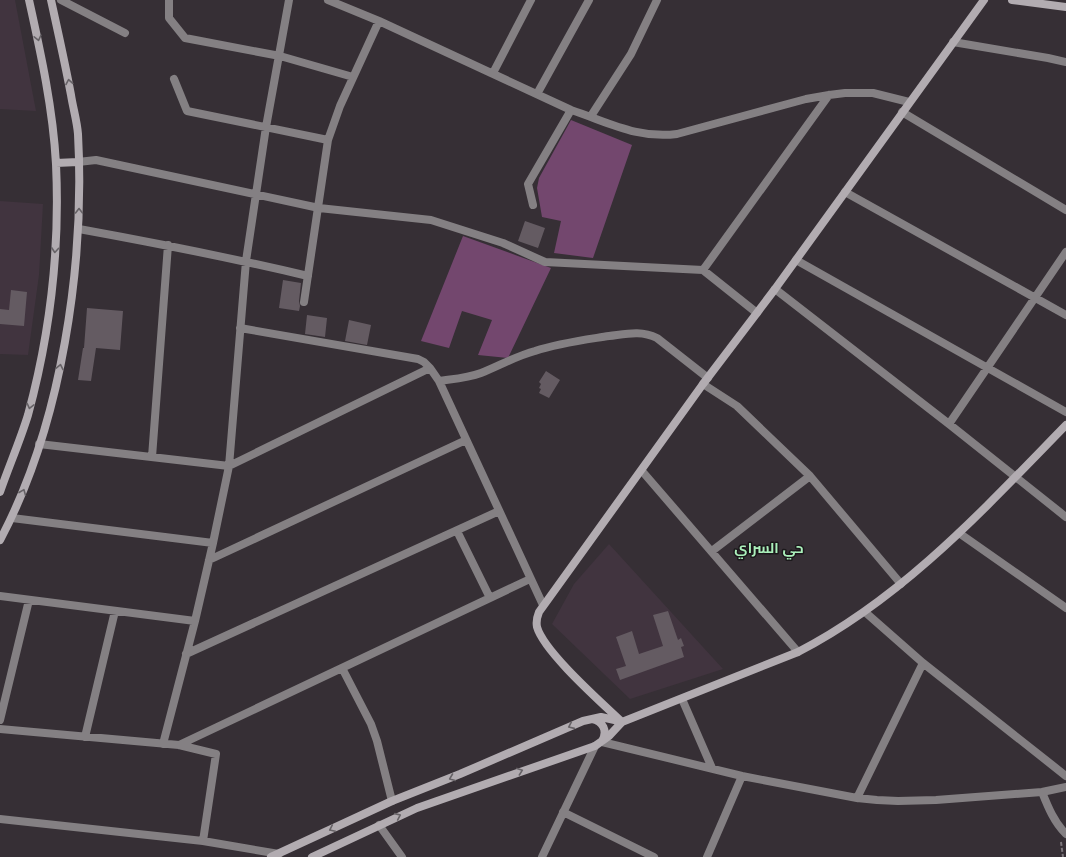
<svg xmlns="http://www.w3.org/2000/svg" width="1066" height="857" font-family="Helvetica,Cairo,sans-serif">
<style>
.built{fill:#41343f}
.green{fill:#73476e}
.building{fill:#645b62}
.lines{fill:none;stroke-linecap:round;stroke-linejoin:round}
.path{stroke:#7d777c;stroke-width:2;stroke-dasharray:4 2;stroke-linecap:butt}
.street{stroke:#848083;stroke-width:8}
.secondary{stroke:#b2acb1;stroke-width:8}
.oneway{stroke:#666266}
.labels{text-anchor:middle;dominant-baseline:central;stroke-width:3;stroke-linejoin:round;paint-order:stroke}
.neighbourhood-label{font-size:14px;font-weight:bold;fill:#abf0bb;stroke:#1b181b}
</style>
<rect width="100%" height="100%" fill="#362f35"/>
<path class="built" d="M 0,0 L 15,0 L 36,111 L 0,109 Z
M 0,201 L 43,204 L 39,275 L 28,355 L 0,354 Z
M 609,544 L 723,669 L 630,699 L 552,624 L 574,584 Z"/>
<path class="green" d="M 571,120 L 632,145 L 593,258 L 554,253 L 561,221 L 542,217 L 537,188 L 539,178 Z
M 463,236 L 551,268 L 508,358 L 478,355 L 492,320 L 462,311 L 449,348 L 421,341 Z"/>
<path class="building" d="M 525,221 L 545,228 L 538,248 L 518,241 Z
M 283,280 L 301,283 L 299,301 L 300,306 L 299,311 L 279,308 Z
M 11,290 L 27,292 L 24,326 L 0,324 L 0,309 L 9,310 Z
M 87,308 L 123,311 L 120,350 L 96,348 L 91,381 L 78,380 L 83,348 L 84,348 Z
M 307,315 L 327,318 L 325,337 L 305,334 Z
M 349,320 L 371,325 L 367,345 L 345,341 Z
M 546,371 L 560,380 L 549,398 L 539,393 L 541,389 L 539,388 L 541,384 L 539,382 Z
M 668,611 L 678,640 L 681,638 L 684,646 L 681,647 L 684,657 L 620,680 L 616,669 L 626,666 L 616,637 L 632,631 L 639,654 L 663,646 L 653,615 Z"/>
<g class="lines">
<path class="path" d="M 1061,842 L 1063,857"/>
<path class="street" d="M 61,0 L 125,33
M 169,0 L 169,18 L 185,38 L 280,56 L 353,77
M 328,0 L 379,21 L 571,110 C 608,122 637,139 677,134 L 806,99 L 829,95 L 845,93 L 873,93 L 909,102
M 953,42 L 1048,58 L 1066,62
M 493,73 L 531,0
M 174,79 L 187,111 L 328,140
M 537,94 L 589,0
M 902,112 L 1066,210
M 591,116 L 631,54 L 657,0
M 78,162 L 96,160 L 319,208 L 431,220 L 503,243 L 545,262 L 703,270 L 757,313
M 845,192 L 1066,315
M 533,205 L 528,184 L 571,110
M 79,229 C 156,243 232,258 308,276
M 796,260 L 1066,412
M 703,270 L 829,95
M 775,289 L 949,424 L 1066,517
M 304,302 L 328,140 L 340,106 L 379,21
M 240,328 L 418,359 L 424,362 L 430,368
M 439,381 C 453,379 468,378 481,373 C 499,366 516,356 535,351 C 559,343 584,340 609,336 C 626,334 641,330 657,338 L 708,378
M 703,384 L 737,406 L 810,476 L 901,584
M 949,424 L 1066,252
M 39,444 L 229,466 L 430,368 L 439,381 L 543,605
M 152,457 L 168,245
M 642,471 L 798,652
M 12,518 L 213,543
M 457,531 L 490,598
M 959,533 L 1066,608
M 712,551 L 810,476
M 209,560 L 466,440
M 0,596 L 195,621
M 865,612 L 923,663 L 1066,776
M 186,654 L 499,511
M 342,668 L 371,724 L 377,741 L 392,801
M 682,699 L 712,768
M 0,720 L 29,600
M 0,729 L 179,745 L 216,754 L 203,841
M 85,737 L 115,611
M 602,742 L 742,776 L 857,798 L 877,800 L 898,801 L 936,800 L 1042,792 L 1066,787
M 163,744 L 195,621 L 213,543 L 229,466 L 246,261 L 266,127 L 289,0
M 179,745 L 530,579
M 1042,792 C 1048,807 1054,822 1066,834
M 857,798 L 923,663
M 563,812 L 654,857
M 0,819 L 203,841 L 279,854
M 379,825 L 402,857
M 542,857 L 595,746
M 707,857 L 742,776"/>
<path class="secondary" d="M 1012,0 L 1066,7
M 56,163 L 78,162
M 0,492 C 9,466 20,441 28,415 C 50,334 60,248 56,164 C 53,109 41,54 29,0
M 0,540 C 62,424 85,264 78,134 C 77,121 73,108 71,95 C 65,63 58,32 51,0
M 592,719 C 603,721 608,731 602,741
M 622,722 C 602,703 544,652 537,627 C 536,622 537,617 539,612 L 703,384 L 775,289 L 984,0
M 271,857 L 392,801 L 460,774 L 583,721 L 601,717 L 619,721
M 312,857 L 417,808 L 595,746 L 609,736 L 622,722 L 798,652 C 903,598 984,509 1066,425"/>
</g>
<defs><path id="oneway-chevron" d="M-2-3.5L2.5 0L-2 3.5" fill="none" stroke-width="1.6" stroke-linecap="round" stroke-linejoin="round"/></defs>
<g class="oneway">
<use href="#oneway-chevron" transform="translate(38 38) rotate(77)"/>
<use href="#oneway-chevron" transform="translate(69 82) rotate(-100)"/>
<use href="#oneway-chevron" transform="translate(79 211) rotate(-90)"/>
<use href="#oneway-chevron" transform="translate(55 250) rotate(95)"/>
<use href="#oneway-chevron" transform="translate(60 367) rotate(-78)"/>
<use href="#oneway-chevron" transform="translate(30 406) rotate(104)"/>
<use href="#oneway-chevron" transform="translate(23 492) rotate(-68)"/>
<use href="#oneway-chevron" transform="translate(571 726) rotate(156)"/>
<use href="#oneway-chevron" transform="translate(520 771) rotate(-20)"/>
<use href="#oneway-chevron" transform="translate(452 778) rotate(158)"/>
<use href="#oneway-chevron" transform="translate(398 816) rotate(-24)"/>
<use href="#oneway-chevron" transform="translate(332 829) rotate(155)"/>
</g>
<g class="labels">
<g class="neighbourhood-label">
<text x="769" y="548">حي السراي</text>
</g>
</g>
</svg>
